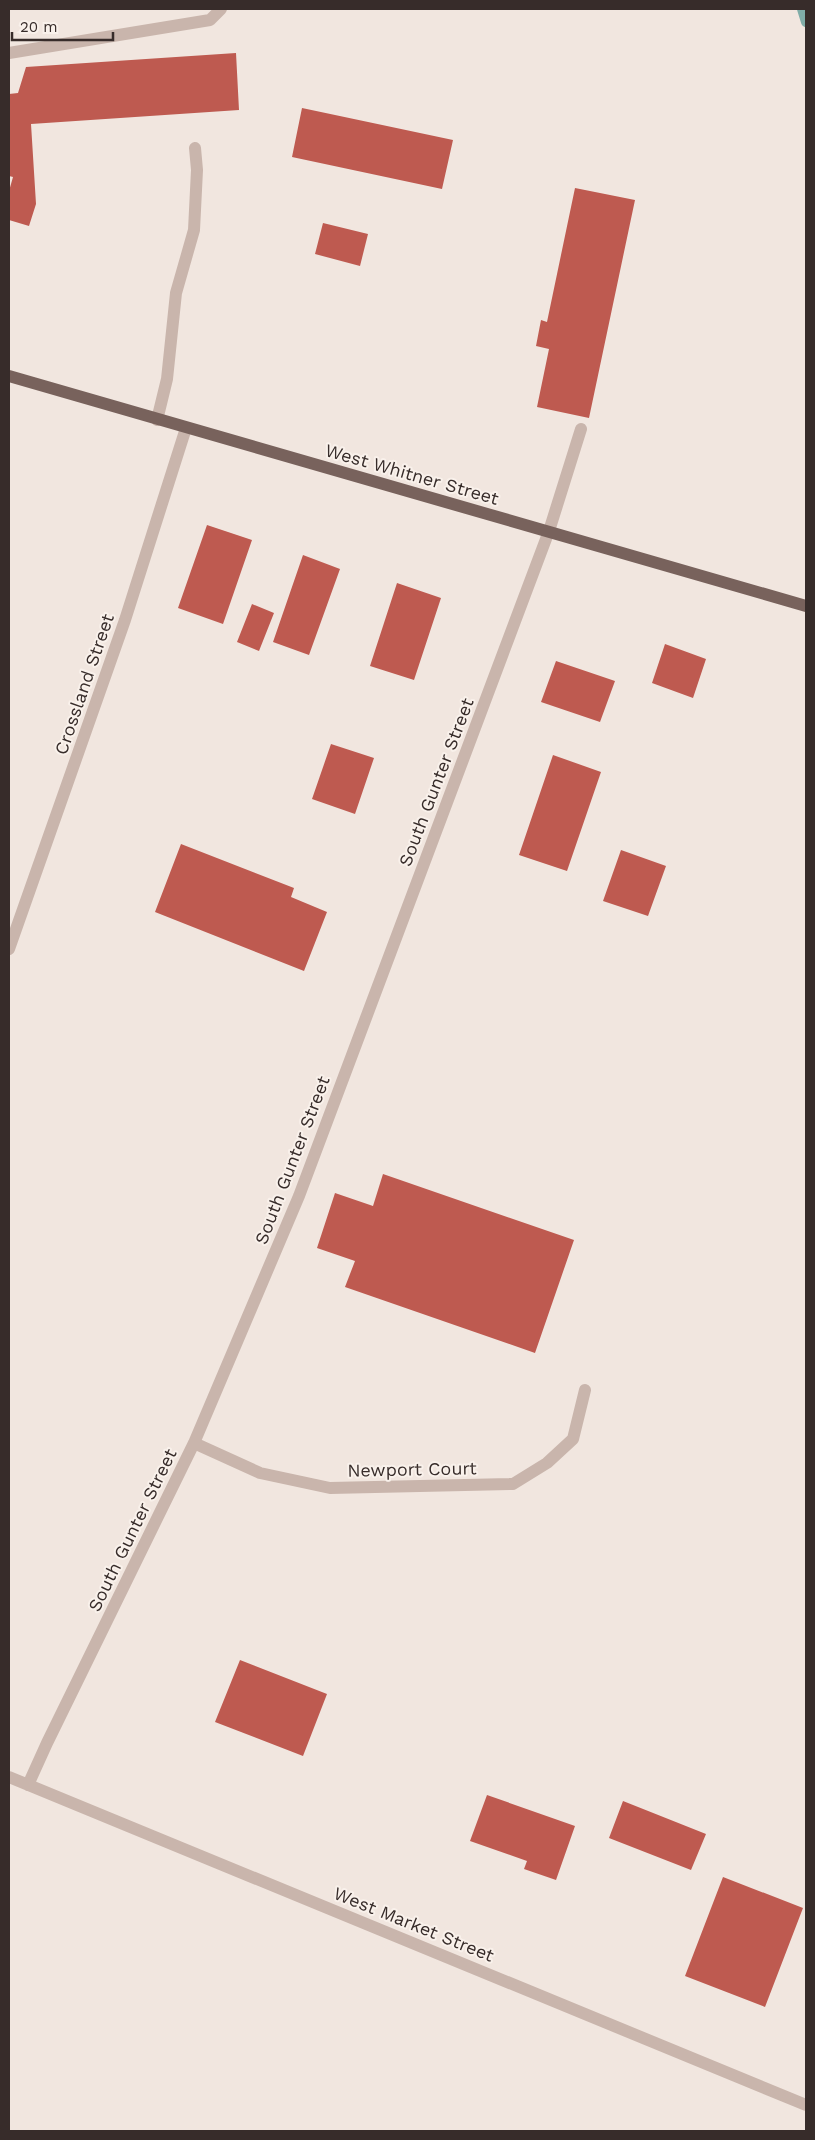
<svg xmlns="http://www.w3.org/2000/svg" width="815" height="2140" font-family="'Work Sans',sans-serif">
<style>
.lines{fill:none;stroke-linecap:round;stroke-linejoin:round}
.stream{stroke:#80ada8;stroke-width:10}
.building{fill:#be5a50}
.minor{stroke:#c9b5ac;stroke-width:12}
.major{stroke:#78625c;stroke-width:12}
.labels{text-anchor:middle;dominant-baseline:central;stroke-width:4;stroke-linejoin:round;paint-order:stroke}
.street-label{font-size:18px;fill:#372c2a;stroke:#f9f1eb}
</style>
<rect width="100%" height="100%" fill="#f1e6df"/>
<g class="lines">
<path class="stream" d="M 802,9 L 806,22"/>
</g>
<path class="building" d="M 236,53 L 239,110 L 31,124 L 36,204 L 29,226 L 9,220 L 9,191 L 13,177 L 9,176 L 9,94 L 18,93 L 26,67 Z
M 302,108 L 453,140 L 442,189 L 292,157 Z
M 575,188 L 635,200 L 589,418 L 537,407 L 549,349 L 536,346 L 541,320 L 547,322 Z
M 323,223 L 368,234 L 360,266 L 315,254 Z
M 207,525 L 252,540 L 223,624 L 178,608 Z
M 303,555 L 340,569 L 309,655 L 273,642 Z
M 397,583 L 441,598 L 414,680 L 370,666 Z
M 252,604 L 274,613 L 259,651 L 237,642 Z
M 665,644 L 706,659 L 693,698 L 652,683 Z
M 556,661 L 615,681 L 600,722 L 541,702 Z
M 331,744 L 374,758 L 355,814 L 312,799 Z
M 553,755 L 601,772 L 567,871 L 519,855 Z
M 181,844 L 294,888 L 291,897 L 327,912 L 304,971 L 155,912 Z
M 621,850 L 666,866 L 648,916 L 603,901 Z
M 383,1174 L 574,1240 L 535,1353 L 345,1287 L 355,1261 L 317,1248 L 335,1193 L 373,1206 Z
M 240,1660 L 327,1694 L 303,1756 L 215,1722 Z
M 487,1795 L 575,1826 L 556,1880 L 524,1869 L 527,1861 L 470,1841 Z
M 623,1801 L 706,1834 L 691,1870 L 609,1838 Z
M 723,1877 L 803,1908 L 765,2007 L 685,1976 Z"/>
<g class="lines">
<path class="minor" d="M 9,53 L 210,20 L 221,9
M 157,420 L 167,379 L 176,293 L 194,230 L 197,170 L 195,148
M 9,949 L 125,620 L 186,428
M 194,1443 L 260,1473 L 330,1488 L 513,1484 L 547,1463 L 573,1439 L 585,1390
M 9,1777 L 806,2105
M 28,1785 L 47,1743 L 194,1443 L 299,1196 L 549,531 L 581,429"/>
<path class="major" d="M 9,376 L 806,606"/>
</g>
<g class="labels">
<g class="street-label">
<text transform="translate(412 474) rotate(16)">West Whitner Street</text>
<text transform="translate(84 684) rotate(-71)">Crossland Street</text>
<text transform="translate(436 782) rotate(-69)">South Gunter Street</text>
<text transform="translate(292 1160) rotate(-69)">South Gunter Street</text>
<text transform="translate(412 1469) rotate(-1)">Newport Court</text>
<text transform="translate(132 1530) rotate(-64)">South Gunter Street</text>
<text transform="translate(414 1924) rotate(22)">West Market Street</text>
</g>
</g>
<rect width="815" height="2140" fill="none" stroke="#372c2a" stroke-width="20"/>
<path d="M12 32v8h101v-8" fill="none" stroke="#372c2a" stroke-width="2.5"/>
<text x="20" y="32" font-size="15" fill="#372c2a" stroke="#f9f1eb" stroke-width="4" paint-order="stroke">20 m</text>
</svg>
